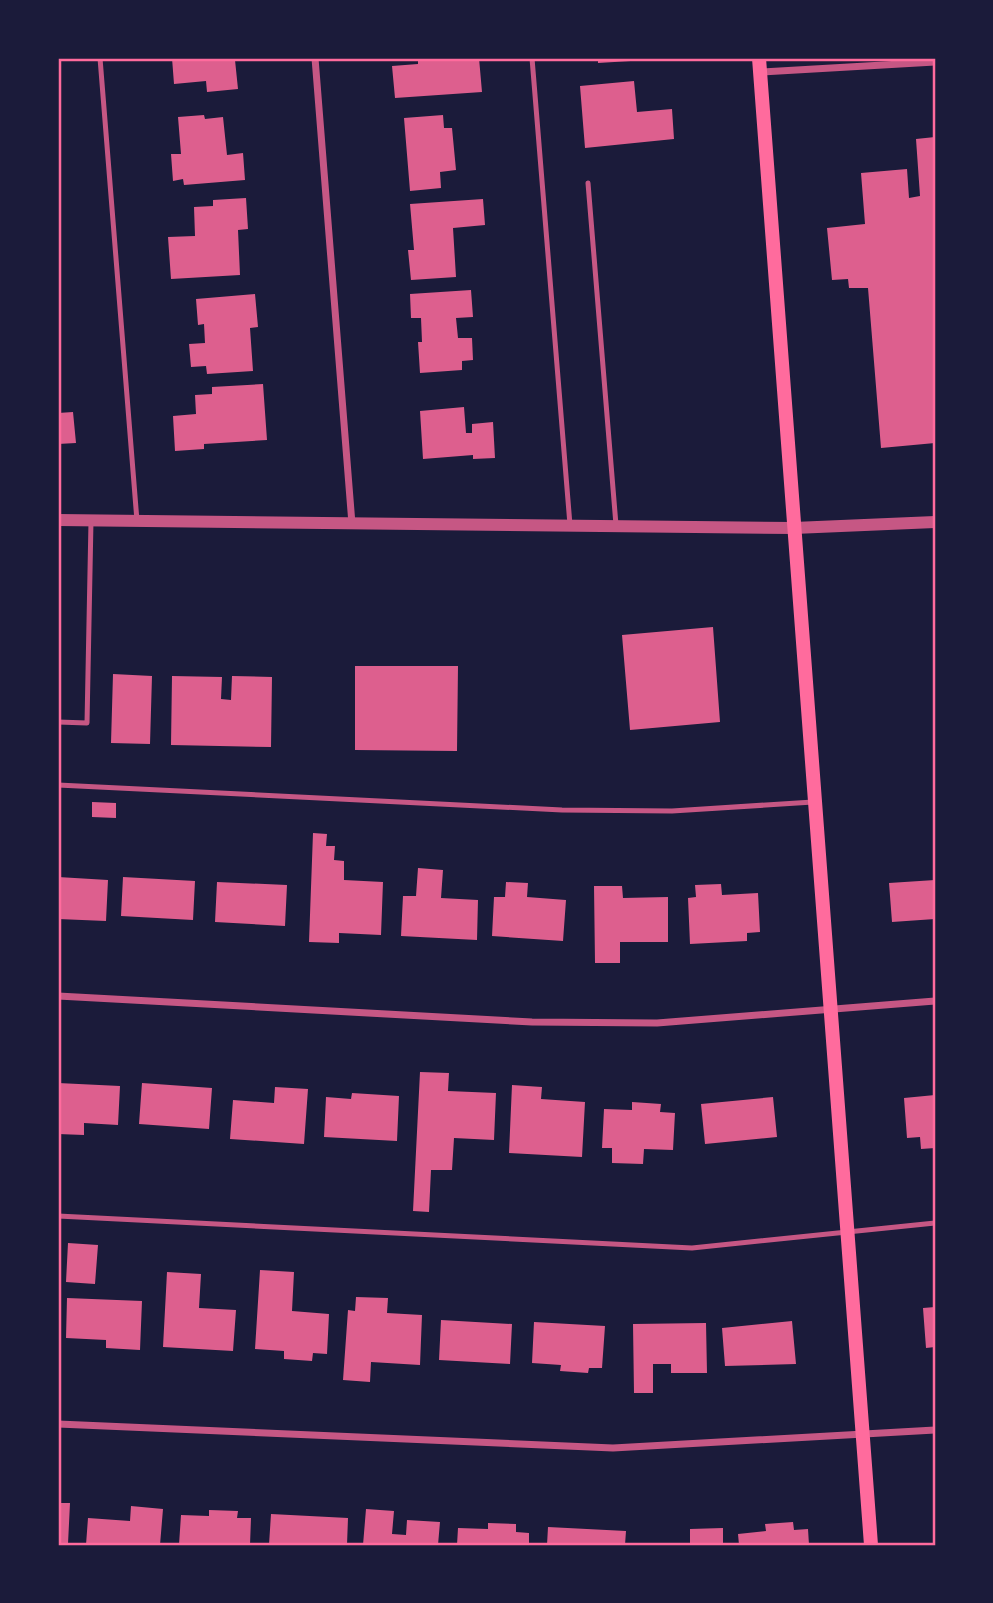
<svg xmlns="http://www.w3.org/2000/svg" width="993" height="1603" font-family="Signika,sans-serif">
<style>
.building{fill:#dd5f8e}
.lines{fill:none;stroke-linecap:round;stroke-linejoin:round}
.service{stroke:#c65784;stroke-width:5}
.minor{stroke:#c65784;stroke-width:7}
.tertiary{stroke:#c65784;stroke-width:12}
.secondary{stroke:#ff6b9d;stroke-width:14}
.neatline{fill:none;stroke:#ff6b9d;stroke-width:2.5}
</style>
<rect width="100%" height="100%" fill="#1b1b3a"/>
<path class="building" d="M 172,58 L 235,60 L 238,89 L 207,92 L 206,81 L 174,84 Z
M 418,58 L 479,58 L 482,92 L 395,98 L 392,66 L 418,64 Z
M 598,58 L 646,58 L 647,60 L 598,63 Z
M 634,81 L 637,112 L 672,109 L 674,139 L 585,148 L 580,86 Z
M 204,115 L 205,119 L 223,117 L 227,155 L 243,153 L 245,180 L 184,185 L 183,179 L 173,181 L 171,154 L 181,154 L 178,117 Z
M 443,115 L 444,128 L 452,128 L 456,170 L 440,172 L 441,188 L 410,191 L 404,118 Z
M 935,137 L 935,443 L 881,448 L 868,288 L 849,288 L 848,279 L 832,280 L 827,228 L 865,224 L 861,173 L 907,169 L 909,198 L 920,196 L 916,139 Z
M 246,198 L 248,229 L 238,230 L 240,275 L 171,279 L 168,237 L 195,236 L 194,207 L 213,206 L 213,200 Z
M 483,199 L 485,225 L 453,228 L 456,277 L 411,280 L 408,250 L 414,250 L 410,204 Z
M 471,290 L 473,317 L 456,318 L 458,338 L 472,338 L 473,360 L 462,361 L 462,370 L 420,373 L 418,342 L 422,342 L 421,318 L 411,318 L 410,294 Z
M 255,294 L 258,327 L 250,328 L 253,371 L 207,374 L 206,366 L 191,367 L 189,344 L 205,343 L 204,324 L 198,325 L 196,299 Z
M 263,384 L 267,440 L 204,444 L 204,449 L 175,451 L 173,416 L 196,414 L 195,395 L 212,394 L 212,387 Z
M 464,407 L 466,433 L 472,433 L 472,424 L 493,422 L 495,458 L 473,459 L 473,455 L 423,459 L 420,411 Z
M 73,412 L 76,443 L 58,444 L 58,413 Z
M 713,627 L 720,722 L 630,730 L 622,635 Z
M 355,666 L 458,666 L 457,751 L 355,750 Z
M 113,674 L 152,676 L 150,744 L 111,743 Z
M 172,676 L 222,677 L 221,699 L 231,700 L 232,676 L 272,677 L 271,747 L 171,745 Z
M 92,802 L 116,803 L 116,818 L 92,817 Z
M 313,833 L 327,834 L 326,846 L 335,846 L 334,860 L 344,861 L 344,880 L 383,882 L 381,935 L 339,933 L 339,943 L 309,942 Z
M 418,868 L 443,870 L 441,898 L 478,900 L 477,940 L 401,936 L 403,896 L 416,896 Z
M 58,877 L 108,880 L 106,921 L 58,919 Z
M 123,877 L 195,881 L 193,920 L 121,916 Z
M 935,880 L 935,919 L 892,922 L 889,883 Z
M 217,882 L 287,885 L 285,926 L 215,922 Z
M 506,882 L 528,883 L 527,897 L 566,900 L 563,941 L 492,936 L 494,897 L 505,897 Z
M 721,884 L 722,895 L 758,893 L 760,932 L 747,933 L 747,941 L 690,944 L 688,898 L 696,897 L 695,885 Z
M 594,886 L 622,886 L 623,898 L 668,897 L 668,942 L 620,942 L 620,963 L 595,963 Z
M 420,1072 L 449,1073 L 448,1091 L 496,1093 L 494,1140 L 454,1138 L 452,1170 L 431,1170 L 429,1212 L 413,1211 Z
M 58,1083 L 120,1086 L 118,1125 L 84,1123 L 84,1135 L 58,1134 Z
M 142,1083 L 212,1088 L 209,1129 L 139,1124 Z
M 512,1085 L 542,1087 L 541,1099 L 585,1102 L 582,1157 L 509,1153 Z
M 275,1087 L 308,1089 L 304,1144 L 230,1139 L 233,1100 L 274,1103 Z
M 352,1093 L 399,1096 L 397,1141 L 324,1137 L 326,1097 L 351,1099 Z
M 935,1095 L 935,1148 L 921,1149 L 920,1137 L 907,1138 L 904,1098 Z
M 773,1097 L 777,1137 L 705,1144 L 701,1104 Z
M 632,1102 L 661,1104 L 660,1112 L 675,1113 L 673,1150 L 644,1149 L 643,1164 L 612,1163 L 612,1148 L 602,1148 L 604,1109 L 632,1110 Z
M 68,1243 L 98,1245 L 95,1284 L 66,1282 Z
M 260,1270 L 294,1272 L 292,1311 L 329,1314 L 327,1354 L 313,1353 L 312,1361 L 284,1359 L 284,1351 L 255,1349 Z
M 167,1272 L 201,1274 L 199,1308 L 236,1310 L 233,1351 L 163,1347 Z
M 356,1297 L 388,1298 L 387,1313 L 422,1315 L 420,1365 L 371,1362 L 370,1382 L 343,1380 L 348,1310 L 355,1311 Z
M 67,1298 L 142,1301 L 140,1350 L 106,1348 L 106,1340 L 66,1338 Z
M 935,1307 L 935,1347 L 926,1348 L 923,1308 Z
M 441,1320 L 512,1324 L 510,1364 L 439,1360 Z
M 792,1321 L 796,1364 L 725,1366 L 722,1328 Z
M 534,1322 L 605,1326 L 602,1368 L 589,1368 L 588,1373 L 560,1371 L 561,1365 L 532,1363 Z
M 706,1323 L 707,1373 L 671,1373 L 671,1364 L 653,1364 L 653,1393 L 634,1393 L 633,1324 Z
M 58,1503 L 70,1503 L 68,1544 L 58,1543 Z
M 131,1506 L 163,1509 L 160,1545 L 86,1545 L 88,1518 L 130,1521 Z
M 366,1509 L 394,1511 L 392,1534 L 406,1535 L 407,1520 L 440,1522 L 438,1545 L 363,1545 Z
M 209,1510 L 238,1511 L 237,1518 L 251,1518 L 250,1545 L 179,1545 L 181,1515 L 209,1516 Z
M 271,1514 L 348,1518 L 347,1545 L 269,1545 Z
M 793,1522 L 794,1530 L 808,1529 L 809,1545 L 739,1545 L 738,1534 L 766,1531 L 765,1524 Z
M 488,1523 L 516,1524 L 516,1532 L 529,1533 L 529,1545 L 457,1545 L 458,1528 L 488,1529 Z
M 548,1527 L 626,1531 L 625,1545 L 547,1545 Z
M 723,1528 L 723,1545 L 690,1545 L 690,1529 Z"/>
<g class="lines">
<path class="service" d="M 100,58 L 137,521
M 532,58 L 570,525
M 588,183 L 616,525
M 58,722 L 87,723 L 91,521
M 58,785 L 562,810 L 672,811 L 813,802
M 58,1216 L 692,1248 L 935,1223"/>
<path class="minor" d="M 315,58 L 352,524
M 760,72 L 935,62
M 58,996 L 532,1022 L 657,1023 L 935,1001
M 58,1424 L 613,1448 L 935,1430"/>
<path class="tertiary" d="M 58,520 L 794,528 L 935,522"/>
<path class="secondary" d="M 759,58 L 871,1545"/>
</g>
<rect width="993" height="1603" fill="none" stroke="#1b1b3a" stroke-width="119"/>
<rect x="60" y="60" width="874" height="1484" class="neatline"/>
</svg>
